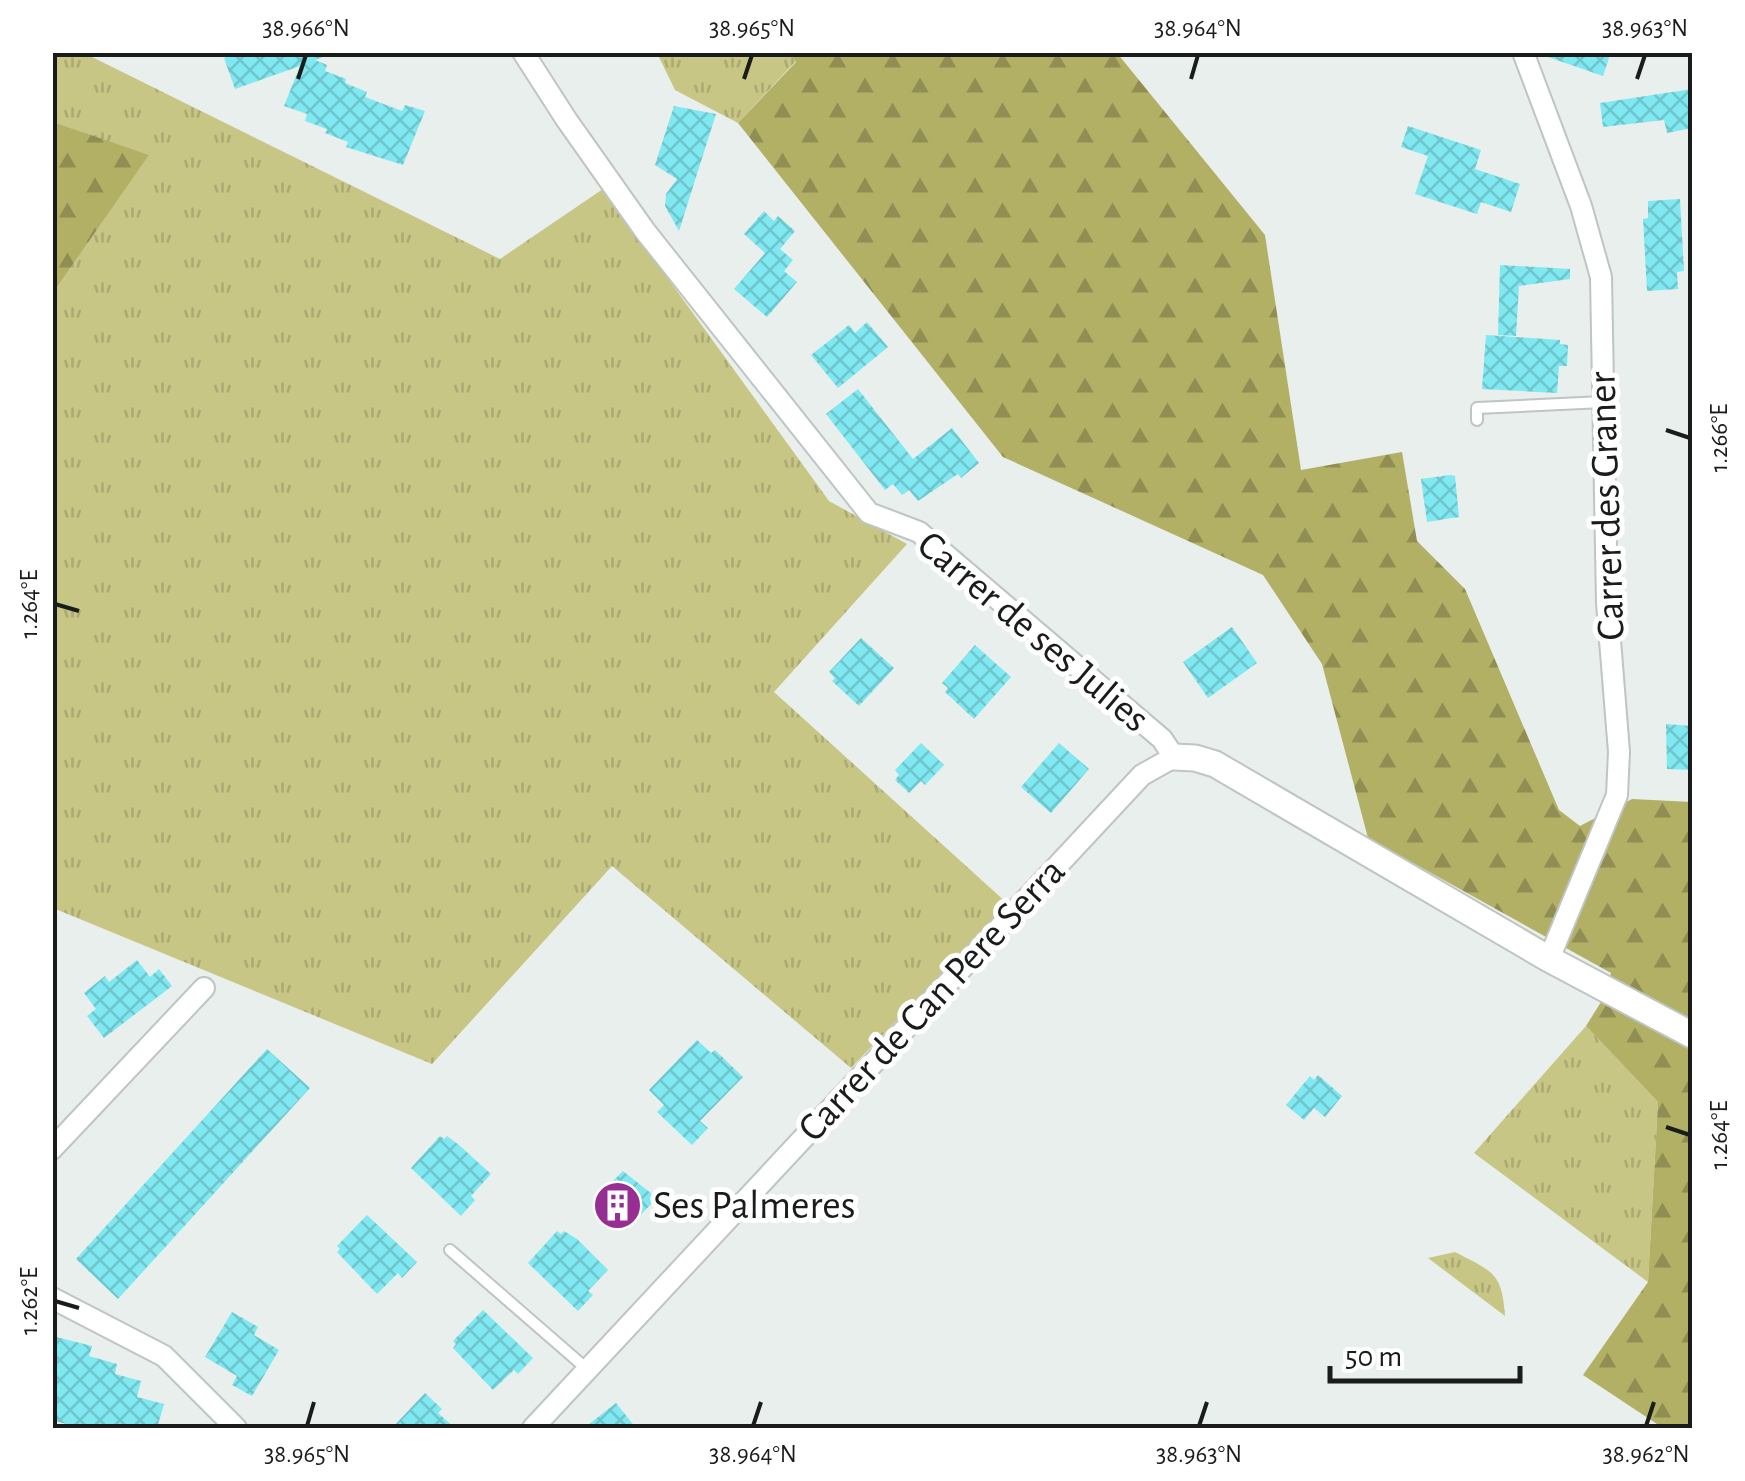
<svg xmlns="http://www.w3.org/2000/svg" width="1745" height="1481" font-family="'Alegreya Sans',sans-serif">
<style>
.grass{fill:url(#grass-tufts)}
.forest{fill:url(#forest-firs)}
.building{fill:url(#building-cross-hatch)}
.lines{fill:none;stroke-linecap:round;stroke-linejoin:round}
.service-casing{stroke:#bec5c2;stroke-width:14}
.minor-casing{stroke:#bec5c2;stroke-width:24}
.tertiary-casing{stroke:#bec5c2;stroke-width:29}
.service{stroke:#fff;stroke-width:10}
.minor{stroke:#fff;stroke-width:20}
.tertiary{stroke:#fff;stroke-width:25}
.ticks{fill:none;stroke:#1a1c1b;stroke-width:4}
.labels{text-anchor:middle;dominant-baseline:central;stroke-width:10;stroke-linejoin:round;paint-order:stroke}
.street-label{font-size:40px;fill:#1a1c1b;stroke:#fff}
.poi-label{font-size:40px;fill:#1a1c1b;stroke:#fff;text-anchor:start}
.neatline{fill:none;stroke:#1a1c1b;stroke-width:4}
.ticks-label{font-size:25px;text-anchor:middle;fill:#1a1c1b}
</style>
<defs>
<pattern id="grass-tufts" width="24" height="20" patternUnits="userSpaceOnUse" patternTransform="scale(2.5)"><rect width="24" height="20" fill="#c7c685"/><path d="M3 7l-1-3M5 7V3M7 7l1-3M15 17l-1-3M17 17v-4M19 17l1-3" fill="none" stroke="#aaaa72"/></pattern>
<pattern id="forest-firs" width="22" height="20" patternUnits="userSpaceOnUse" patternTransform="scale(2.5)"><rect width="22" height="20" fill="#b2b065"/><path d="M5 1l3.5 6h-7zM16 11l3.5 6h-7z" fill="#908e52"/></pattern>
<pattern id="building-cross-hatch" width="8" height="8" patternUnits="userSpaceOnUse" patternTransform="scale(2.5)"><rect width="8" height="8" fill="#80e8f0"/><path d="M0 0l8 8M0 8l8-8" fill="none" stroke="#6ec6cd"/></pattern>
</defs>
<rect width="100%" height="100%" fill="#e8efec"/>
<path class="grass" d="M 53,53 L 84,53 L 500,259 L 603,189 L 829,501 L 907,544 L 774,692 L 1008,904 L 851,1068 L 612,866 L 432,1064 L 53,908 L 53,293 L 148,156 L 53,122 Z
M 657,53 L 791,53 L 796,61 L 738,123 L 675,90 Z
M 1586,1026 L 1658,1102 L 1648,1282 L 1474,1153 Z
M 1455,1252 C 1493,1272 1502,1272 1505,1316 L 1428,1258 Z"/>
<path class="forest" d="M 791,53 L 1117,53 L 1265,235 L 1301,470 L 1402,452 L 1417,541 L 1465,589 L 1559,810 L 1580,826 L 1632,799 L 1692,802 L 1692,1428 L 1663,1428 L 1583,1375 L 1648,1282 L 1658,1102 L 1586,1026 L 1601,1002 L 1611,973 L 1368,838 L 1322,664 L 1263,575 L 1003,457 L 738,123 L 796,62 Z
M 53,122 L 149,155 L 53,293 L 52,122 Z"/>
<path class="building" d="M 239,52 L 328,52 L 328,55 L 315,60 L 327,65 L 325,71 L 346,79 L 345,83 L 367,92 L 365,97 L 402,111 L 405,105 L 425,111 L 403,165 L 346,147 L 348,142 L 325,133 L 327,129 L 305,121 L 307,114 L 284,106 L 300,66 L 235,89 L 224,58 Z
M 1546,52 L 1611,52 L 1603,76 L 1545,56 Z
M 1692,89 L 1692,128 L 1667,133 L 1664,120 L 1603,127 L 1600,103 Z
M 674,106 L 716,114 L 679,231 L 665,206 L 666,194 L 677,179 L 655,165 Z
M 1408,126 L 1481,150 L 1475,169 L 1520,184 L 1511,212 L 1481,202 L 1477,214 L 1415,194 L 1428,156 L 1401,147 Z
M 1680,199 L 1684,271 L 1677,272 L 1678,289 L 1647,291 L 1643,219 L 1648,218 L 1648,201 Z
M 764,211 L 774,221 L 778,216 L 795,231 L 780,249 L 793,260 L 784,271 L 797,282 L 767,317 L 734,289 L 765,253 L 744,234 Z
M 1500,265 L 1570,269 L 1570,279 L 1519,286 L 1516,336 L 1498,335 Z
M 867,322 L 888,347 L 838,388 L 811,355 L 849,325 L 855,333 Z
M 1486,335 L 1560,340 L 1560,344 L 1568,345 L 1567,366 L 1559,366 L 1557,393 L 1482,389 Z
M 858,389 L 913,459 L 952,428 L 979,463 L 961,478 L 958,474 L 918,501 L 909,490 L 902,495 L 893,484 L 885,490 L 826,414 Z
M 1450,475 L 1455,476 L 1459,517 L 1427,522 L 1421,479 Z
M 1232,627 L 1257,663 L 1208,698 L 1183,662 Z
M 861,638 L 894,668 L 859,706 L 832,681 L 835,678 L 829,672 Z
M 975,645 L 1011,677 L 974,719 L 945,692 L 948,688 L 942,683 Z
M 1666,724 L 1692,726 L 1692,770 L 1667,769 Z
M 921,743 L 944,765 L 925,785 L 921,781 L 909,793 L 895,780 L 899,775 L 895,770 Z
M 1059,743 L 1089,769 L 1051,813 L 1021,787 Z
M 137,960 L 150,977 L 159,969 L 172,986 L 104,1038 L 87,1016 L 96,1009 L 84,993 L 105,976 L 109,982 Z
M 697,1040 L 711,1053 L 715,1050 L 743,1077 L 700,1121 L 708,1128 L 692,1145 L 657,1112 L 664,1105 L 649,1090 Z
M 267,1049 L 310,1088 L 118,1299 L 76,1259 Z
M 1318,1075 L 1342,1096 L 1325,1117 L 1314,1108 L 1304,1120 L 1286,1105 L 1310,1076 L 1314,1080 Z
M 440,1136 L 444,1139 L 447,1136 L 459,1145 L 491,1174 L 471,1196 L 475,1200 L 461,1216 L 411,1168 Z
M 623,1171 L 657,1198 L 626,1230 L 594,1200 Z
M 367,1215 L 417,1262 L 402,1278 L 398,1273 L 377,1294 L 337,1252 L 340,1249 L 337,1246 Z
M 557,1231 L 561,1234 L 564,1231 L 577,1239 L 608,1270 L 588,1291 L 593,1295 L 578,1311 L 528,1263 Z
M 483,1310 L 533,1358 L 518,1374 L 514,1370 L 493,1390 L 453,1348 L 456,1344 L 453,1341 Z
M 232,1312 L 258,1327 L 254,1335 L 279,1350 L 252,1396 L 232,1385 L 237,1376 L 205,1357 Z
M 52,1336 L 92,1346 L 89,1356 L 117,1364 L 115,1374 L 141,1381 L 137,1397 L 164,1404 L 157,1428 L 65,1428 L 66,1424 L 52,1420 Z
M 425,1393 L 442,1409 L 438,1413 L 455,1428 L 392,1428 Z
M 616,1403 L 636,1428 L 584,1428 Z"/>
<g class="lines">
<defs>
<path id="service" d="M 1477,420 L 1477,408 L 1603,402
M 450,1250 L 588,1370"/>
<path id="minor" d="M 523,52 L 566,119 L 645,231 L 869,513 L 919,532 L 1162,739 L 1174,757 L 1142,775 L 533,1428
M 1523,52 L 1581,206 L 1601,277 L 1607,603 L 1619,752 L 1617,795 L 1549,959
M 52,1149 L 204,988
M 52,1298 L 164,1356 L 236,1428"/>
<path id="tertiary" d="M 1174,757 L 1195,758 L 1215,764 L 1549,959 L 1692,1035"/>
</defs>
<use href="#service" class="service-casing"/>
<use href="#minor" class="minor-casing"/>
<use href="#tertiary" class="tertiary-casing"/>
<use href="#service" class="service"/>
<use href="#minor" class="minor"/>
<use href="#tertiary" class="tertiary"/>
</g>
<path class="ticks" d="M 298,79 L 306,55M 744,79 L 752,55M 1191,79 L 1198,55M 1637,79 L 1645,55M 1666,430 L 1690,438M 55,604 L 79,611M 1666,1127 L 1690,1135M 55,1301 L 79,1308M 307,1426 L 314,1402M 753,1426 L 761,1402M 1199,1426 L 1207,1402M 1646,1426 L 1654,1402"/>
<defs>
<symbol id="building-disc" viewBox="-11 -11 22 22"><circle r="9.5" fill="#962e93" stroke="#fff"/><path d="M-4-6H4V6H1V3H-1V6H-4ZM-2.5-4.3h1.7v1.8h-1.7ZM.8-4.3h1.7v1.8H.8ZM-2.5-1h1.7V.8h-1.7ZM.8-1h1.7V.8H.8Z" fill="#fff"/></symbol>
</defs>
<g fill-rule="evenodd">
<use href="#building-disc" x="590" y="1178" width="55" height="55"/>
</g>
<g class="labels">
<g class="street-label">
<text transform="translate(1607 506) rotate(-92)">Carrer des Graner</text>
<text transform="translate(1033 632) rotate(40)">Carrer de ses Julies</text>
<text transform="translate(932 1000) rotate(-47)">Carrer de Can Pere Serra</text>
</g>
<g class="poi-label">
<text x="653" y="1206">Ses Palmeres</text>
</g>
</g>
<rect width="1745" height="1481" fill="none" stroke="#ffffff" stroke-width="110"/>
<path d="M1330 1366v15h190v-15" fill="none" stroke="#1a1c1b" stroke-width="5"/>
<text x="1345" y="1366" font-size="30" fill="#1a1c1b" stroke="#ffffff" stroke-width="8" paint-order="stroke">50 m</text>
<rect x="55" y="55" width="1635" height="1371" class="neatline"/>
<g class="ticks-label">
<text x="306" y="36">38.966°N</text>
<text x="752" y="36">38.965°N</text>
<text x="1198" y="36">38.964°N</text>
<text x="1645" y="36">38.963°N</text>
<text transform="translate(1718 438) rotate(-90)" y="9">1.266°E</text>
<text transform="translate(28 604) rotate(-90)" y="9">1.264°E</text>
<text transform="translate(1718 1135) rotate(-90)" y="9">1.264°E</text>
<text transform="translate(28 1301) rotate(-90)" y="9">1.262°E</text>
<text x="307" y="1462">38.965°N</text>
<text x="753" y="1462">38.964°N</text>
<text x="1199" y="1462">38.963°N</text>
<text x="1646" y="1462">38.962°N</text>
</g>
</svg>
